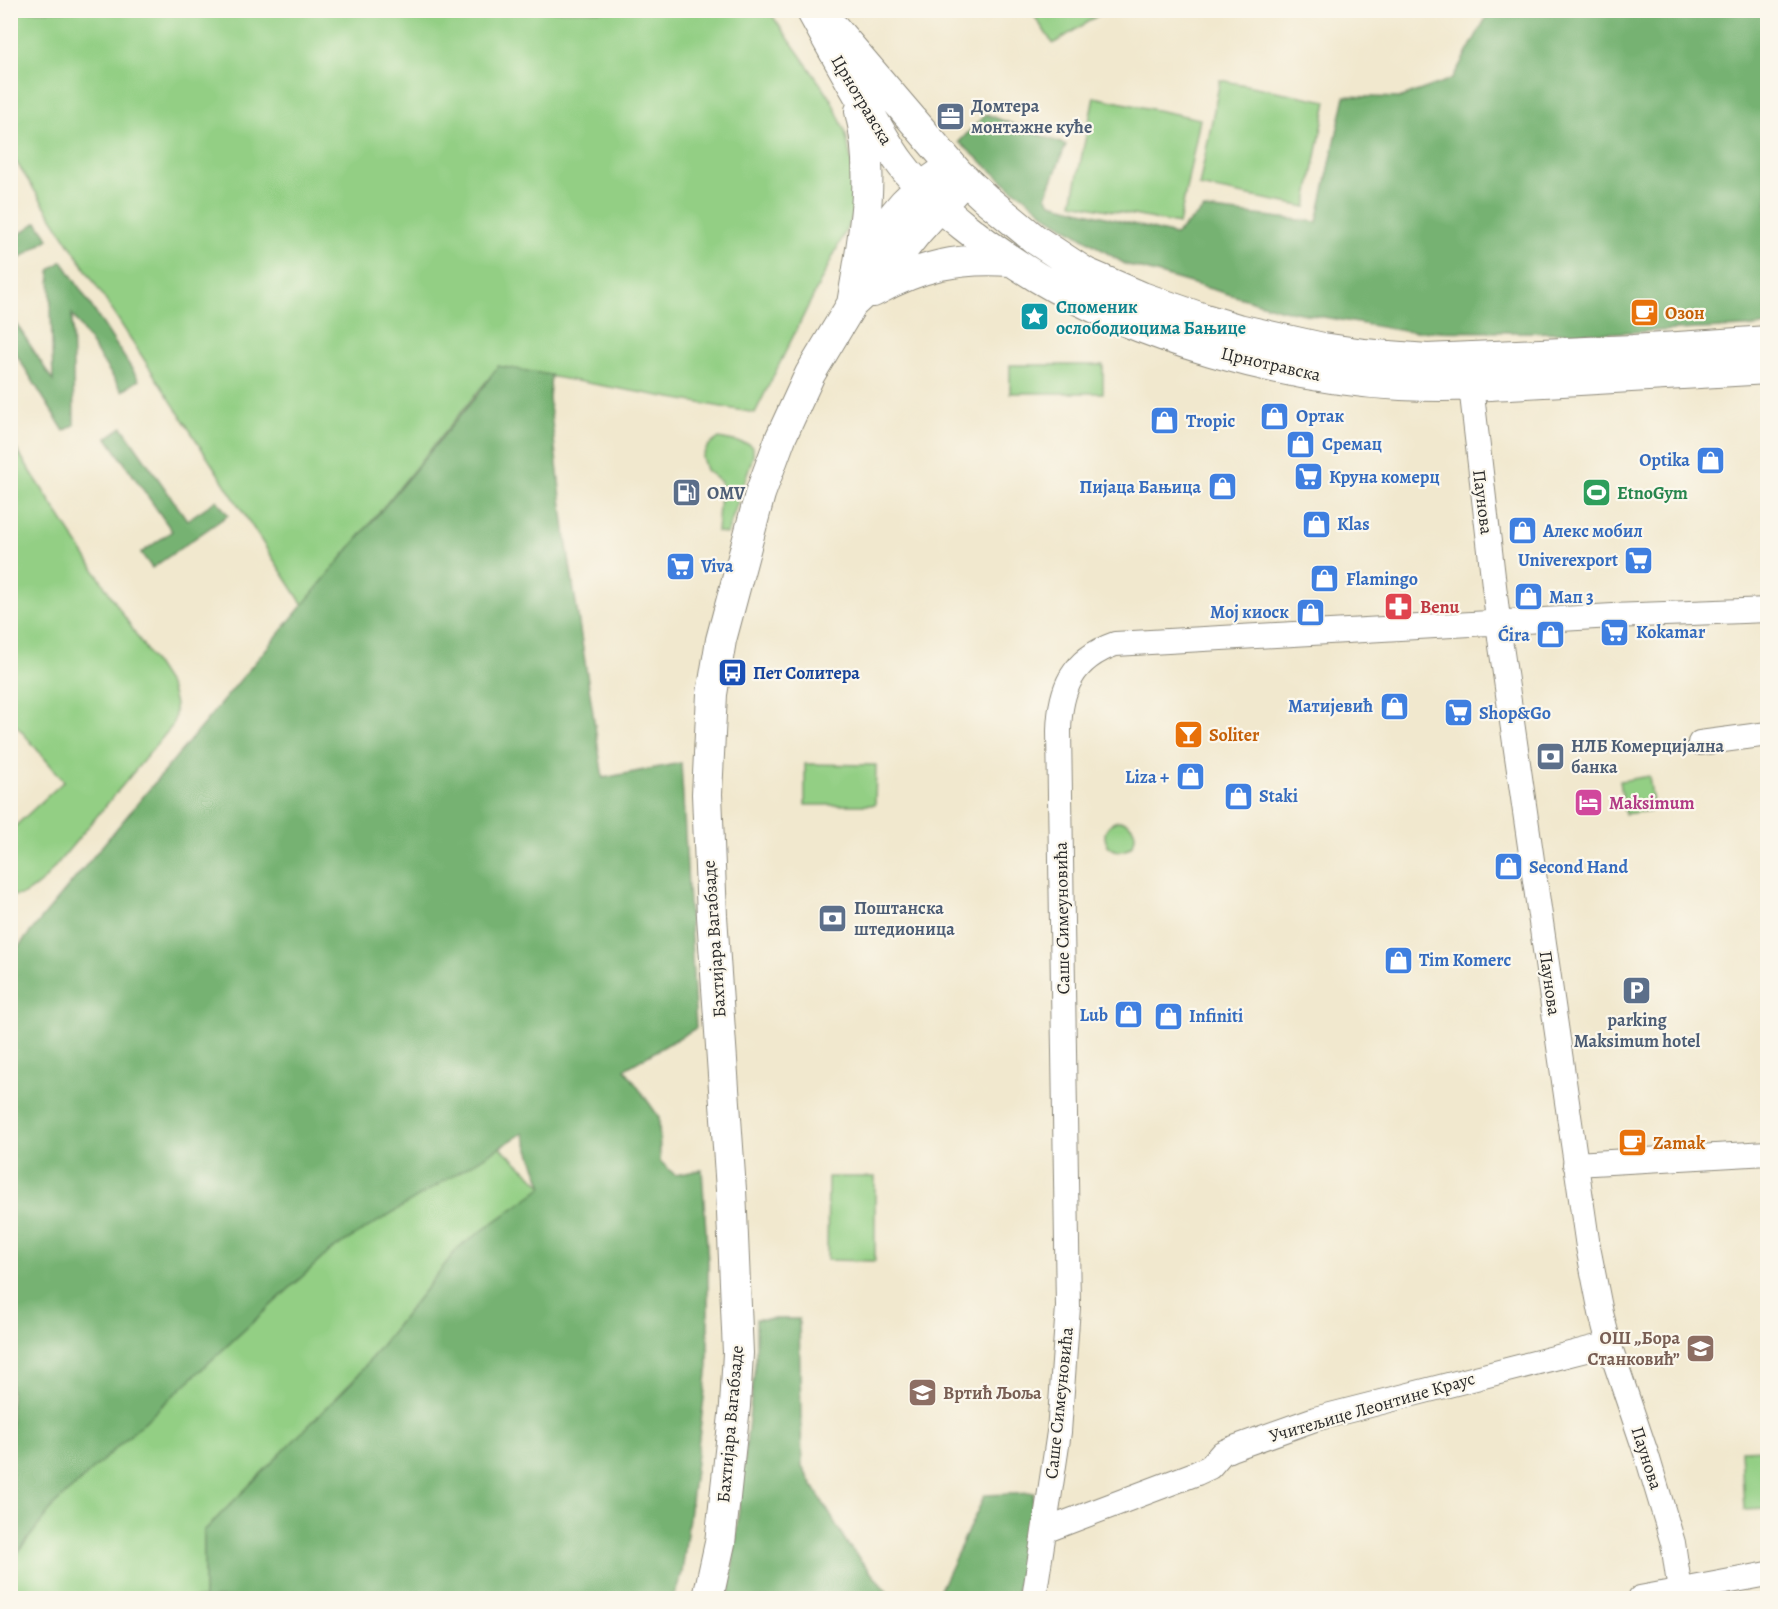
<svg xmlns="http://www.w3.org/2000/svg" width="1778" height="1609" font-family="Alegreya,serif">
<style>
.green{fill:#93cf84;stroke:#5f7d58;stroke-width:1.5}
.forest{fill:#76b272;stroke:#506e4e;stroke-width:1.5}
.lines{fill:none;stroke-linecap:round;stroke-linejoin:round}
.minor-casing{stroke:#8e8a7c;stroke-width:26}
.major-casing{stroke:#8e8a7c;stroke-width:32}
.minor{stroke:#fff;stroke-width:24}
.major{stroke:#fff;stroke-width:30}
.labels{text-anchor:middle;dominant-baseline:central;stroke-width:4.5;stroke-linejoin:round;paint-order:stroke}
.street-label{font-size:18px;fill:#2b2b2b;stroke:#fbf7ec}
.service-label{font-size:18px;font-weight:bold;fill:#4e5e75;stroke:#fbf7ec;text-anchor:start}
.culture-label{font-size:18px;font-weight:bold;fill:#0d838f;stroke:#fbf7ec;text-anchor:start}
.food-label{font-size:18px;font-weight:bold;fill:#c56008;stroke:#fbf7ec;text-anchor:start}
.shop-label{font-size:18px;font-weight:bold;fill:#366cbe;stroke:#fbf7ec;text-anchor:start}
.leisure-label{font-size:18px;font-weight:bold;fill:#27864d;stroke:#fbf7ec;text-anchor:start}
.health-label{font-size:18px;font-weight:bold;fill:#be3a42;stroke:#fbf7ec;text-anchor:start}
.transit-label{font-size:18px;font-weight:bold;fill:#164399;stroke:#fbf7ec;text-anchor:start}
.hotel-label{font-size:18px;font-weight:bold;fill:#b23c85;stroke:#fbf7ec;text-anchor:start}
.education-label{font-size:18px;font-weight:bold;fill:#785e54;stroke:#fbf7ec;text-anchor:end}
</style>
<rect width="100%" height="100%" fill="#fbf7ec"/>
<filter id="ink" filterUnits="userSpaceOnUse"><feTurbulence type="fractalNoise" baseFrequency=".0167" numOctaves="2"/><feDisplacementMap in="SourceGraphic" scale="12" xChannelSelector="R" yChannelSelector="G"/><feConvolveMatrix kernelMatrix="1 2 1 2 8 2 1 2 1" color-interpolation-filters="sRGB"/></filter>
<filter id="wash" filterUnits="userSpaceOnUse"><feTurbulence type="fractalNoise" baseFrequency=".008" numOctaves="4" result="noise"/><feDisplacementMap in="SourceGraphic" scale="24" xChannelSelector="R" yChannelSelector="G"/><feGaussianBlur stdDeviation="1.35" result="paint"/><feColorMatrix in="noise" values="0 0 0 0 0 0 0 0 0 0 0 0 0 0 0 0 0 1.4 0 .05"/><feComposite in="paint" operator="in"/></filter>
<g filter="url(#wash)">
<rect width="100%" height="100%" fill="#f1e8ce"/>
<path class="green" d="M 11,11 L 769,11 L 831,99 L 845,131 L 853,168 L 854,214 L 755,413 L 498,367 L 303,605 L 11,154 Z
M 1031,11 L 1105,11 L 1053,44 Z
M 1220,80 L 1327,101 L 1306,207 L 1199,186 Z
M 1094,97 L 1200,119 L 1179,224 L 1072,203 Z
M 1010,365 L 1103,365 L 1103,393 L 1010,393 Z
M 719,438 L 749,444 L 753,447 L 753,456 L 727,534 L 717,532 L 721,482 L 706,470 L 702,457 L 708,446 Z
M 10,447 L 16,449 L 24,461 L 170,687 C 175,702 178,711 172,726 L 43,881 C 32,889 25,898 11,895 L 11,830 L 64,781 L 11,719 Z
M 805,764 L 876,765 L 875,805 L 805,805 Z
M 1649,776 L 1654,810 L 1625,814 L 1620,781 Z
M1105 836a15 15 0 1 1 30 0a15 15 0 1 1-30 0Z
M 499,1146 L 544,1187 L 458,1248 L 354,1380 L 204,1531 L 204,1598 L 11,1598 L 10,1562 L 53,1506 L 331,1250 Z
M 828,1177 L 875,1177 L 875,1261 L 827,1260 Z
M 1767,1449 L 1767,1509 L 1744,1510 L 1741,1450 Z"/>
<path class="forest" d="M 1490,11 L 1767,11 L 1767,326 L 1609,333 L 1404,331 L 1283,310 L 1125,264 L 1047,216 L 1026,198 L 1011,188 L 959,142 L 986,114 L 1066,145 L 1046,196 L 1051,203 L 1175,235 L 1204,209 L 1317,222 L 1345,96 L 1399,98 L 1452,79 Z
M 37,222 L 49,239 L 11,264 L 11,240 Z
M 62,261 L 139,380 L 122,391 L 72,314 L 74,425 L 64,431 L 11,346 L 11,315 L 53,381 L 50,270 Z
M 498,366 L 551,375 L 549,398 L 566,539 L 603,778 L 681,763 L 696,1028 L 625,1069 L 659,1117 L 660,1161 L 675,1175 L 702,1170 L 708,1262 L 708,1366 L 682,1573 L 673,1598 L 204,1598 L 204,1531 L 354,1380 L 458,1248 L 543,1187 L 523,1133 L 331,1250 L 53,1506 L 11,1562 L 11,940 L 18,947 L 479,393 Z
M 122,427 L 187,520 L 217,500 L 228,515 L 152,568 L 141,553 L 172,531 L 107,438 Z
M 756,1319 L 799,1319 L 802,1467 L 848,1545 L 892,1598 L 729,1598 L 756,1356 Z
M 1034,1493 L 1016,1598 L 936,1598 L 985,1495 Z"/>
</g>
<g filter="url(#ink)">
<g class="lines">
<defs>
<path id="minor" d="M 1469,369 L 1501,646 L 1588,1247 L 1601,1313 L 1609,1344 L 1647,1456 L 1673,1543 L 1681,1598
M 1700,743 L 1768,734
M 1575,1164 L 1768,1153
M 1044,1531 L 1197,1473 L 1210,1467 L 1222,1453 L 1231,1449 L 1315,1419 L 1609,1344
M 1034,1598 L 1059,1432 L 1068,1307 L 1059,731 C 1060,689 1072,659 1115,644 L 1613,616 L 1768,610
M 1640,1598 L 1768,1574"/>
<path id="major" d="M 811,10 C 832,48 852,85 874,121 C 883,136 891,151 901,164 C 933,207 991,249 1037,277 C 1138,338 1284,379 1401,385 C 1455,388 1509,384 1562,381 C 1631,377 1699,373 1768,369
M 835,29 L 958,173 L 985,198 L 1036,240 L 1086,273 L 1142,297 L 1202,318 L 1238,329 L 1323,348 L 1364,354 L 1427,359 L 1633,350 L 1768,341
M 868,263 C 884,224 901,199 937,176
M 873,292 C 921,266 957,257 1011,261
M 852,304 C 863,240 876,175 860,111
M 708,1598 L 720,1543 L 735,1406 L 738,1353 L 731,1190 L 712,916 L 707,794 L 712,694 L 721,640 L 760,494 L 781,437 L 810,374 L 852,304 L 882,276 L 918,231 L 965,179"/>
</defs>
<use href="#minor" class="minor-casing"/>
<use href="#major" class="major-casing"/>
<use href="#minor" class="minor"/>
<use href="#major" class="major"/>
</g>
</g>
<defs>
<symbol id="office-square" viewBox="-11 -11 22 22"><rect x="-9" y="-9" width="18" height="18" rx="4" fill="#5c6f8a" stroke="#fbf7ec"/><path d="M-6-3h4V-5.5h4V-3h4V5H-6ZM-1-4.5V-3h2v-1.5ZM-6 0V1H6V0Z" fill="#fff"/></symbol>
<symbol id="cafe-square" viewBox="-11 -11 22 22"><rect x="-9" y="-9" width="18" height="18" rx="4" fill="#e8710a" stroke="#fbf7ec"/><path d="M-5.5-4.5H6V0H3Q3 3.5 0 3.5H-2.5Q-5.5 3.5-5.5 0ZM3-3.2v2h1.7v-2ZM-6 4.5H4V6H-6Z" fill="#fff"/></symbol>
<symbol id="sight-square" viewBox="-11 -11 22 22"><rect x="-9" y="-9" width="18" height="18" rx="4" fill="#0f9aa8" stroke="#fbf7ec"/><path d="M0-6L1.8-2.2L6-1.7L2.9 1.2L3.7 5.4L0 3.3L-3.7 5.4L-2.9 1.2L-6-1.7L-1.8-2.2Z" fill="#fff"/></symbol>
<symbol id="shop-square" viewBox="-11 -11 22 22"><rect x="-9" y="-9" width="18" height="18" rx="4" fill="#3f7fe0" stroke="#fbf7ec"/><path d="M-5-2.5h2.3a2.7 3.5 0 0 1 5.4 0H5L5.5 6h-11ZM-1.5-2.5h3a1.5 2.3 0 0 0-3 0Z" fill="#fff"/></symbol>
<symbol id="supermarket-square" viewBox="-11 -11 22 22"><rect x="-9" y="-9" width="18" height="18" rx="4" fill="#3f7fe0" stroke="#fbf7ec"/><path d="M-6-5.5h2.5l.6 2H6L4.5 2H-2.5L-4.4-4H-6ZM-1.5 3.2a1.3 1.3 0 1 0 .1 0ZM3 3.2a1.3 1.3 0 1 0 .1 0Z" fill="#fff"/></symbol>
<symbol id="fuel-square" viewBox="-11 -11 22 22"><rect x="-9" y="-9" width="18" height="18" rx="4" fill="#5c6f8a" stroke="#fbf7ec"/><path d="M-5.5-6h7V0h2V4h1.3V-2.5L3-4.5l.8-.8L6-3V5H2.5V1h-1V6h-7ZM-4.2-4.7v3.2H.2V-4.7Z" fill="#fff"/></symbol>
<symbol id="stadium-square" viewBox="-11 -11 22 22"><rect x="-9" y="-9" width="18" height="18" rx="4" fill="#2e9e5b" stroke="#fbf7ec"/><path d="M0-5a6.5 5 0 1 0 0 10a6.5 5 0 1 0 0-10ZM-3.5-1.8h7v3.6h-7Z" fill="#fff"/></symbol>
<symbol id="pharmacy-square" viewBox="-11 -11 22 22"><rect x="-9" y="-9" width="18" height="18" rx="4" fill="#e0444e" stroke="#fbf7ec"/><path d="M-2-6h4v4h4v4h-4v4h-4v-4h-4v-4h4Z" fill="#fff"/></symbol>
<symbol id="bus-square" viewBox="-11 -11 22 22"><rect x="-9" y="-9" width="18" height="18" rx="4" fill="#1a4fb4" stroke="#fbf7ec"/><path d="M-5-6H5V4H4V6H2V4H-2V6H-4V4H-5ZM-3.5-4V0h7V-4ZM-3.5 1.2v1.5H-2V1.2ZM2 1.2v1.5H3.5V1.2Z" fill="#fff"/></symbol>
<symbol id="bar-square" viewBox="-11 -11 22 22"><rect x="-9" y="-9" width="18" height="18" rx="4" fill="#e8710a" stroke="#fbf7ec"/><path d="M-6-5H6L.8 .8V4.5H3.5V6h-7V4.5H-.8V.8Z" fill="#fff"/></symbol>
<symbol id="bank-square" viewBox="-11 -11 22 22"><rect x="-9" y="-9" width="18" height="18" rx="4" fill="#5c6f8a" stroke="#fbf7ec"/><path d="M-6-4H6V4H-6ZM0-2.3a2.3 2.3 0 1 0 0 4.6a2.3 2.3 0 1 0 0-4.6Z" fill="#fff"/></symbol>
<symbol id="hotel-square" viewBox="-11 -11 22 22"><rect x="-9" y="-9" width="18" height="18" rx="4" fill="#d1479c" stroke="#fbf7ec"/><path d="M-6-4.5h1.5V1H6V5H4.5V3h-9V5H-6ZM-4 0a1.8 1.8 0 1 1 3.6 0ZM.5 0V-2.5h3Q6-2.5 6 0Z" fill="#fff"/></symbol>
<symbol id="parking-square" viewBox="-11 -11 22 22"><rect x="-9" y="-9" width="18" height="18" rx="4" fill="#5c6f8a" stroke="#fbf7ec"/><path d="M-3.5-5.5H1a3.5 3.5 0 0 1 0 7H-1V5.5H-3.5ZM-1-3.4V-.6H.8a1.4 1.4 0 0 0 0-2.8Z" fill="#fff"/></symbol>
<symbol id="school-square" viewBox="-11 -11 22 22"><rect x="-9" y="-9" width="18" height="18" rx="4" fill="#8d6e63" stroke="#fbf7ec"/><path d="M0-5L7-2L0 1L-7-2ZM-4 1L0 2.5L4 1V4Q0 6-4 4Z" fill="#fff"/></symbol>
</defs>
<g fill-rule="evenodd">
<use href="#office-square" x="934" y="100" width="33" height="33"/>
<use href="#cafe-square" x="1628" y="296" width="33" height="33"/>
<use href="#sight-square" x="1018" y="300" width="33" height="33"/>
<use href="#shop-square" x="1258" y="400" width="33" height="33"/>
<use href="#shop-square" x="1148" y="404" width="33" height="33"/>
<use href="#shop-square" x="1284" y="428" width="33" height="33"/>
<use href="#shop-square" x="1694" y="444" width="33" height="33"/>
<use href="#supermarket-square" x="1292" y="460" width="33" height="33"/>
<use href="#shop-square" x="1206" y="470" width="33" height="33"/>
<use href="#fuel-square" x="670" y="476" width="33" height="33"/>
<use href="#stadium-square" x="1580" y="476" width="33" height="33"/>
<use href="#shop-square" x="1300" y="508" width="33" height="33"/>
<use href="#shop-square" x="1506" y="514" width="33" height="33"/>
<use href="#supermarket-square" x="1622" y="544" width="33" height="33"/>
<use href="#supermarket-square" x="664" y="550" width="33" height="33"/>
<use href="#shop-square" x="1308" y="562" width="33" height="33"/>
<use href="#shop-square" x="1512" y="580" width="33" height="33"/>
<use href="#pharmacy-square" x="1382" y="590" width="33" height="33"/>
<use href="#shop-square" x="1294" y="596" width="33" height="33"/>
<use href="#supermarket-square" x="1598" y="616" width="33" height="33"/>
<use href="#shop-square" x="1534" y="618" width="33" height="33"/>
<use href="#bus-square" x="716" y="656" width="33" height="33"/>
<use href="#shop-square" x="1378" y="690" width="33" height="33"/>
<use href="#supermarket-square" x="1442" y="696" width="33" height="33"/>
<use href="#bar-square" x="1172" y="718" width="33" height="33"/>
<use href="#bank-square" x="1534" y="740" width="33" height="33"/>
<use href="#shop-square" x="1174" y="760" width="33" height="33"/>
<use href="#shop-square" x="1222" y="780" width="33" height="33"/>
<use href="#hotel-square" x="1572" y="786" width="33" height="33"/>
<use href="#shop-square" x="1492" y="850" width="33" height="33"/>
<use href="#bank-square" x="816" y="902" width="33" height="33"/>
<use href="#shop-square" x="1382" y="944" width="33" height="33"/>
<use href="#parking-square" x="1620" y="974" width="33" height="33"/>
<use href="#shop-square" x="1112" y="998" width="33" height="33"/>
<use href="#shop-square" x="1152" y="1000" width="33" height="33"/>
<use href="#cafe-square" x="1616" y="1126" width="33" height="33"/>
<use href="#school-square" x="1684" y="1332" width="33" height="33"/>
<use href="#school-square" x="906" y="1376" width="33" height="33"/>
</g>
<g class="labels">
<g class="street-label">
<text transform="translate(862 100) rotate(59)">Црнотравска</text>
<text transform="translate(1271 364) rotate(13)">Црнотравска</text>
<text transform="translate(1483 502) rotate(83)">Паунова</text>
<text transform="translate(1062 918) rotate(-91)">Саше Симеуновића</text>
<text transform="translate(714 939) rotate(-94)">Бахтијара Вагабзаде</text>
<text transform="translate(1550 983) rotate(82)">Паунова</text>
<text transform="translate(1059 1403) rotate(-84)">Саше Симеуновића</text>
<text transform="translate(1372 1407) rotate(-16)">Учитељице Леонтине Краус</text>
<text transform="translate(730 1424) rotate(-85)">Бахтијара Вагабзаде</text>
<text transform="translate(1647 1458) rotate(72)">Паунова</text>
</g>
<g class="service-label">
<text x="971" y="106">Домтера<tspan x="971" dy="21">монтажне куће</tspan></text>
<text x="707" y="493">OMV</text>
<text x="1571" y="746">НЛБ Комерцијална<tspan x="1571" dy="21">банка</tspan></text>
<text x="854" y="908">Поштанска<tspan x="854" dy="21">штедионица</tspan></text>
<text x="1637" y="1020" text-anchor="middle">parking<tspan x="1637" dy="21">Maksimum hotel</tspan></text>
</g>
<g class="culture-label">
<text x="1056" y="307">Споменик<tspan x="1056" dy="21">ослободиоцима Бањице</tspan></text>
</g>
<g class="food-label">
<text x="1665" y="313">Озон</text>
<text x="1209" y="735">Soliter</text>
<text x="1653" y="1143">Zamak</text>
</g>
<g class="shop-label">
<text x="1296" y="416">Ортак</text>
<text x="1186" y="421">Tropic</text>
<text x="1322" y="444">Сремац</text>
<text x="1690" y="460" text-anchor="end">Optika</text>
<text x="1329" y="477">Круна комерц</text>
<text x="1201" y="487" text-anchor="end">Пијаца Бањица</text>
<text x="1337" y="524">Klas</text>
<text x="1543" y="531">Алекс мобил</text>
<text x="1618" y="560" text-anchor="end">Univerexport</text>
<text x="701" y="566">Viva</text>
<text x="1346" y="579">Flamingo</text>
<text x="1549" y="597">Мап 3</text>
<text x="1289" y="612" text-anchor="end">Мој киоск</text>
<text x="1636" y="632">Kokamar</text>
<text x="1530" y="635" text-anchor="end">Ćira</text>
<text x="1373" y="706" text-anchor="end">Матијевић</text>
<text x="1479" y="713">Shop&amp;Go</text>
<text x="1169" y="777" text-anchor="end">Liza +</text>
<text x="1259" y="796">Staki</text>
<text x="1529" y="867">Second Hand</text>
<text x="1419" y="960">Tim Komerc</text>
<text x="1108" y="1015" text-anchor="end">Lub</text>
<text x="1189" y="1016">Infiniti</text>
</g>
<g class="leisure-label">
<text x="1617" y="493">EtnoGym</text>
</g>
<g class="health-label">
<text x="1420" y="607">Benu</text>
</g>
<g class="transit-label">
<text x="753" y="673">Пет Солитера</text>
</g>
<g class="hotel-label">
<text x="1609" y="803">Maksimum</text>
</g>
<g class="education-label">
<text x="1680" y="1338">ОШ „Бора<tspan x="1680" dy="21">Станковић”</tspan></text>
<text x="943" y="1393" text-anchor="start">Вртић Љоља</text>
</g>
</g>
<rect width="1778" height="1609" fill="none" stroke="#fbf7ec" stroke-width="36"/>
</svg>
